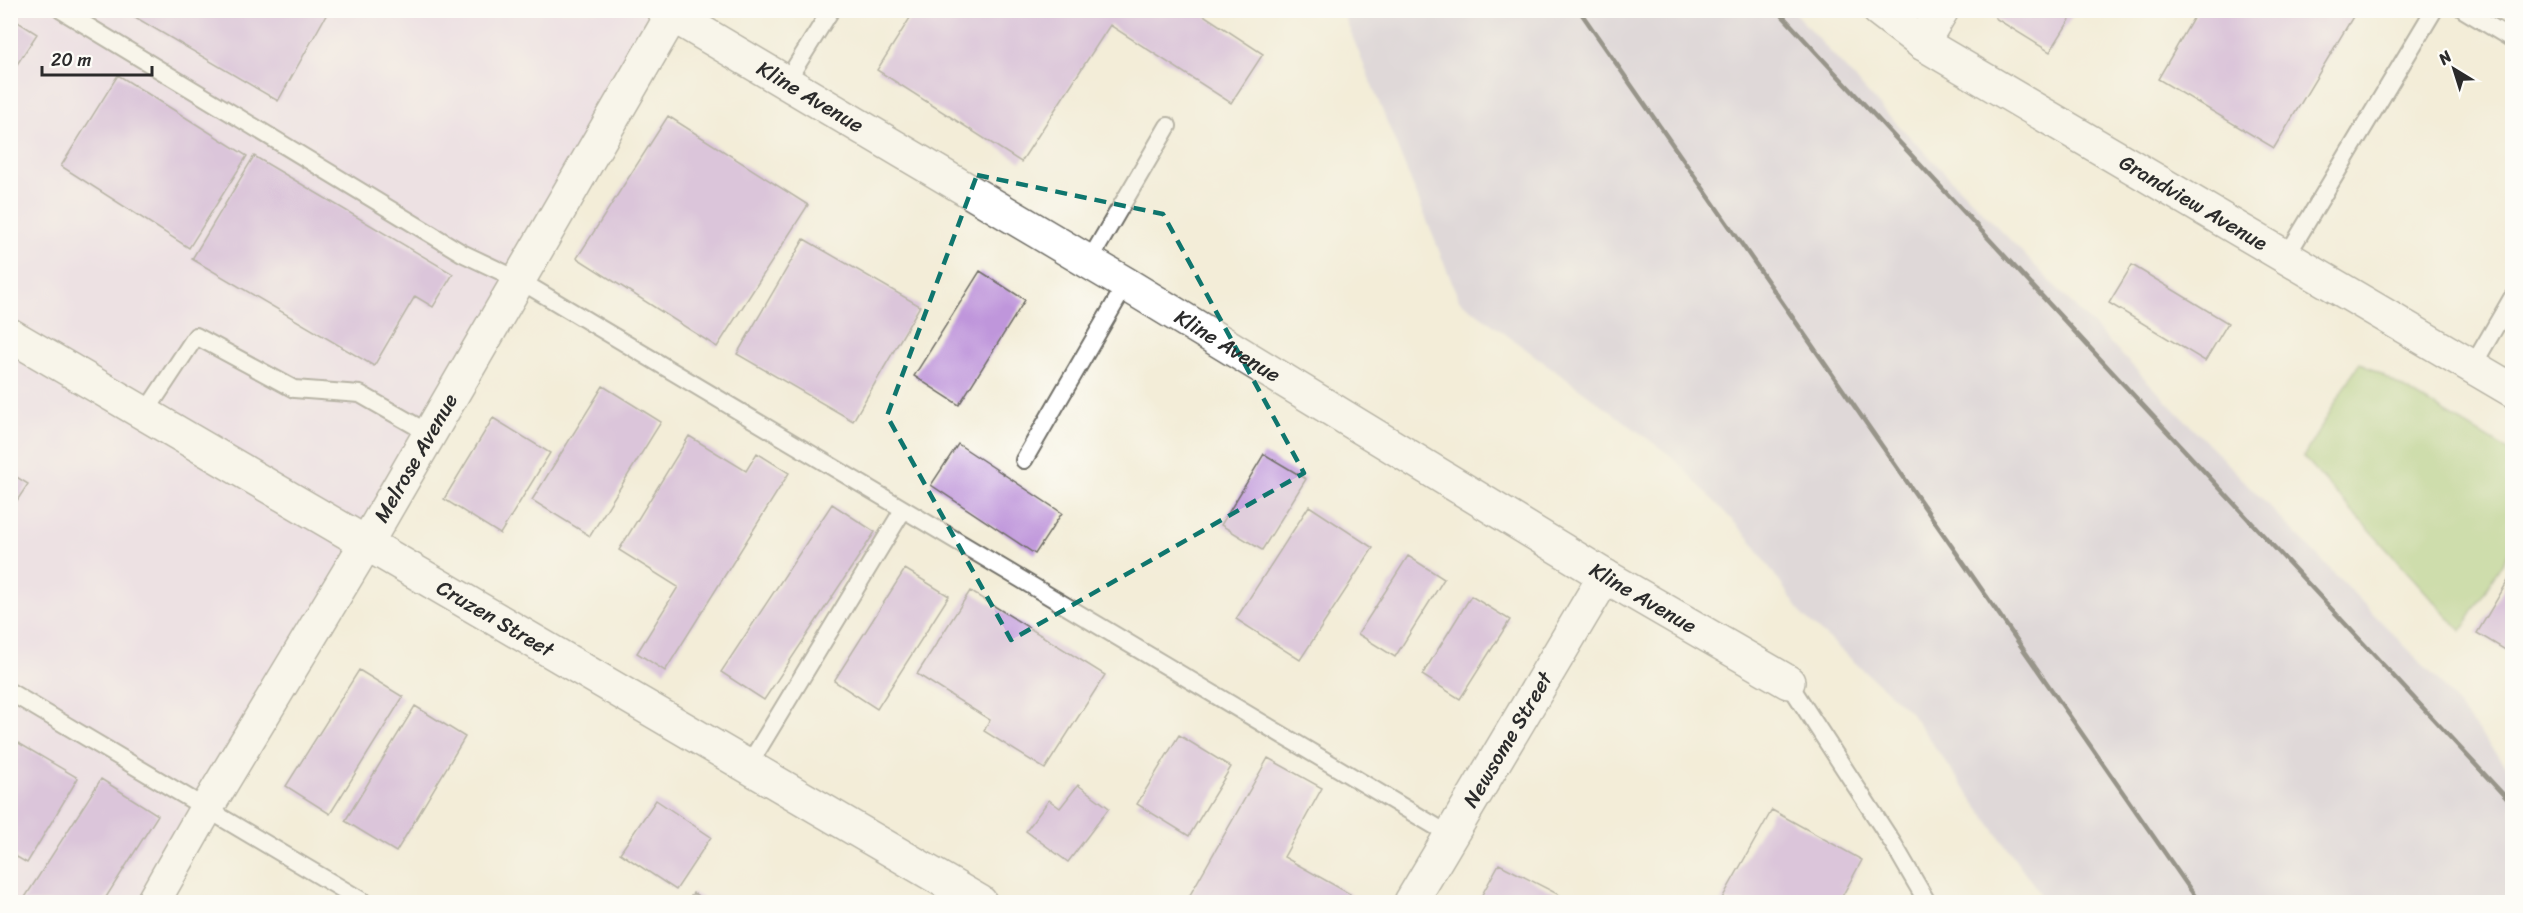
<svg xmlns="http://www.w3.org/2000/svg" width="2523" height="913" font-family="Sriracha,sans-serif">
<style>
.built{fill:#e6d2f0}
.industrial{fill:#c8bfd8}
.green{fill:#a2c975;stroke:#667a50;stroke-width:1.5}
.building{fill:#bf96db}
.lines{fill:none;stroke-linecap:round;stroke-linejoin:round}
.lane-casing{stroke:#716f68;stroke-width:20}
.street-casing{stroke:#716f68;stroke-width:36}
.lane{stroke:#fff;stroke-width:16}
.street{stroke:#fff;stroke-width:33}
.rail{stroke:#2b2b2b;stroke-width:4.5}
.marked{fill:none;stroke:#0f766e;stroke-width:4.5;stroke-dasharray:12 8;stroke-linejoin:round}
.labels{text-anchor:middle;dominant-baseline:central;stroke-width:5;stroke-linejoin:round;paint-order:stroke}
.street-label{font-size:21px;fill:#2b2b2b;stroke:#fdfcf7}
</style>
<rect width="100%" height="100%" fill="#fdfcf7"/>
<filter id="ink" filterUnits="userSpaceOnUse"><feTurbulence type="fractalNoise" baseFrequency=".0167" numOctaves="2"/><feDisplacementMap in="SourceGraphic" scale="12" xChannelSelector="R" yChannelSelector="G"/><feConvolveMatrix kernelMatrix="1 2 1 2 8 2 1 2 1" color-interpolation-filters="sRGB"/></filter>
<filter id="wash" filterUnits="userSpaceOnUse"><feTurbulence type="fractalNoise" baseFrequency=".008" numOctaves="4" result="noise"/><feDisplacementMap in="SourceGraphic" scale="24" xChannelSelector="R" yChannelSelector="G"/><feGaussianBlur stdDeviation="1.35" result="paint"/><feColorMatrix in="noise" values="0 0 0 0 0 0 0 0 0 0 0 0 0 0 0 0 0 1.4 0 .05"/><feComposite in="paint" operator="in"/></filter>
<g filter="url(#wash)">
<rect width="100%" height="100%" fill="#f3edd8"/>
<path class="built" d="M 10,11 L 675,11 L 147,902 L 11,902 Z"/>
<path class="industrial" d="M 1342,11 L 1793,11 L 1877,103 L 2438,680 L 2512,774 L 2512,902 L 2046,902 L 1909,711 L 1804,617 L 1749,538 L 1671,456 L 1459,300 Z"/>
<path class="green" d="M 2360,362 L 2512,453 L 2512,547 L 2461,631 L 2303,457 Z"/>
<g id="blocks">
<path class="building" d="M 123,10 L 329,10 L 278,101 Z
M 915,10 L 1196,10 L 1263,54 L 1231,103 L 1110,25 L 1021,162 L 877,70 Z
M 2000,10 L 2076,10 L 2050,52 L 1995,18 Z
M 2198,10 L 2357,10 L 2274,148 L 2158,79 Z
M 10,17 L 37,34 L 10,75 Z
M 118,75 L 247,156 L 189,248 L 61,166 Z
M 668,116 L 808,205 L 717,347 L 577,258 Z
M 254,156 L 453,274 L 433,307 L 415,296 L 374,366 L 192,259 Z
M 804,239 L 920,306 L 853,421 L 737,354 Z
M 2132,265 L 2228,323 L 2205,361 L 2109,303 Z
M 980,271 L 1025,300 L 959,405 L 914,376 Z
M 603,386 L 661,422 L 590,536 L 532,500 Z
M 493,418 L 550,453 L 500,534 L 444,499 Z
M 689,436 L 746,471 L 757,453 L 789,473 L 665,671 L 637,653 L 678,587 L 619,550 Z
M 958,444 L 1062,513 L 1035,554 L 931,485 Z
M 1264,454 L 1306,479 L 1262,550 L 1221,525 Z
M 10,473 L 28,484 L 10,511 Z
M 832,504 L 875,532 L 764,700 L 721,672 Z
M 1309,506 L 1373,548 L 1300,660 L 1236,619 Z
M 1408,556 L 1444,579 L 1395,657 L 1358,634 Z
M 905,569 L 949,596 L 877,709 L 834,681 Z
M 2512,574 L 2512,654 L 2477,633 Z
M 970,591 L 1105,675 L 1045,769 L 984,731 L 990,720 L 917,674 Z
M 1471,596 L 1510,620 L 1460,699 L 1422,675 Z
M 359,670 L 403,697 L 330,814 L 286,786 Z
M 415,706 L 465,737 L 396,852 L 345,821 Z
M 1179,735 L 1231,767 L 1189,836 L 1137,804 Z
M 10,738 L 78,778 L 27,863 L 10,853 Z
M 1268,758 L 1322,788 L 1284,857 L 1350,894 L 1345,902 L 1186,902 Z
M 101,779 L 158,815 L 103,902 L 22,902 Z
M 1078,785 L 1109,808 L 1068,862 L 1026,831 L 1049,800 L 1060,808 Z
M 656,800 L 711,837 L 676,890 L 620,853 Z
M 1772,810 L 1862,860 L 1839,902 L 1720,902 Z
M 1499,864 L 1573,902 L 1478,902 Z
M 693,893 L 710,902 L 687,902 Z"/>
</g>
</g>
<g filter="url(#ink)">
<use href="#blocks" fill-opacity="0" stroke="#716f68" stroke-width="1.5"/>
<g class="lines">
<defs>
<path id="lane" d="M 61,10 L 462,253 L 519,280 L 1450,835
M 2464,10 L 2512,39
M 786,82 L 831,10
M 2286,257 L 2434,10
M 1088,263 L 1168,126
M 2472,367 L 2512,298
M 145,413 L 196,336 L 294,389 L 360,394 L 430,434
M 1024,460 L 1126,284
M 1788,682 L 1894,845 L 1927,902
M 10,692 L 364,902
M 748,766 L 903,510"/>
<g id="street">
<path id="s1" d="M 664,10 L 1126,284 L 1605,576 L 1788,682"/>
<path id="s2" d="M 1879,10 L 1922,43 L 2512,390"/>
<path d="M 1922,43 L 1942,10"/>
<path id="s3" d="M 10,335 L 980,902"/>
<path id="s4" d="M 153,902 L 206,809 L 367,542 L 675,10"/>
<path id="s5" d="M 1411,902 L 1605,576"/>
</g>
</defs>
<use href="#lane" class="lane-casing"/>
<use href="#street" class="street-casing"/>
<use href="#lane" class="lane"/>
<use href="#street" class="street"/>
<path class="rail" d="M 1579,10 L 2199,902
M 1777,10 L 2512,804"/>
</g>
</g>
<path d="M0 0H2523V913H0ZM 977,175 L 1163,214 L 1304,473 L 1011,640 L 887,416 Z" fill="#f3edd8" fill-opacity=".55" fill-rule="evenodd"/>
<path class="marked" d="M 977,175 L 1163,214 L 1304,473 L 1011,640 L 887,416 Z"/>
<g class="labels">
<g class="street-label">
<text stroke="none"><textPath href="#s1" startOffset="170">Kline Avenue</textPath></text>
<text stroke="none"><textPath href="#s2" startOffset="369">Grandview Avenue</textPath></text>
<text stroke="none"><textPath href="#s1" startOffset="656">Kline Avenue</textPath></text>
<text stroke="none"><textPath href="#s4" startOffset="516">Melrose Avenue</textPath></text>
<text stroke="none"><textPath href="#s1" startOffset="1142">Kline Avenue</textPath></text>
<text stroke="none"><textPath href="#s3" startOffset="562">Cruzen Street</textPath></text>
<text stroke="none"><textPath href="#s5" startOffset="189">Newsome Street</textPath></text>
</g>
</g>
<rect width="2523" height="913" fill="none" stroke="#fdfcf7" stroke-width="36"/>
<g transform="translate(2454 69) rotate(322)" stroke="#fdfcf7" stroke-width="4.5" paint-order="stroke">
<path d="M0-4.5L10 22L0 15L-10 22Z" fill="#2b2b2b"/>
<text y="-9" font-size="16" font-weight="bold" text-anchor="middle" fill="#2b2b2b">N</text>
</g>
<path d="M42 66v9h110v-9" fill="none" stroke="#2b2b2b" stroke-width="3"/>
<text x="51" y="66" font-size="18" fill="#2b2b2b" stroke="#fdfcf7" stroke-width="4.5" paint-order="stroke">20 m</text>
</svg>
